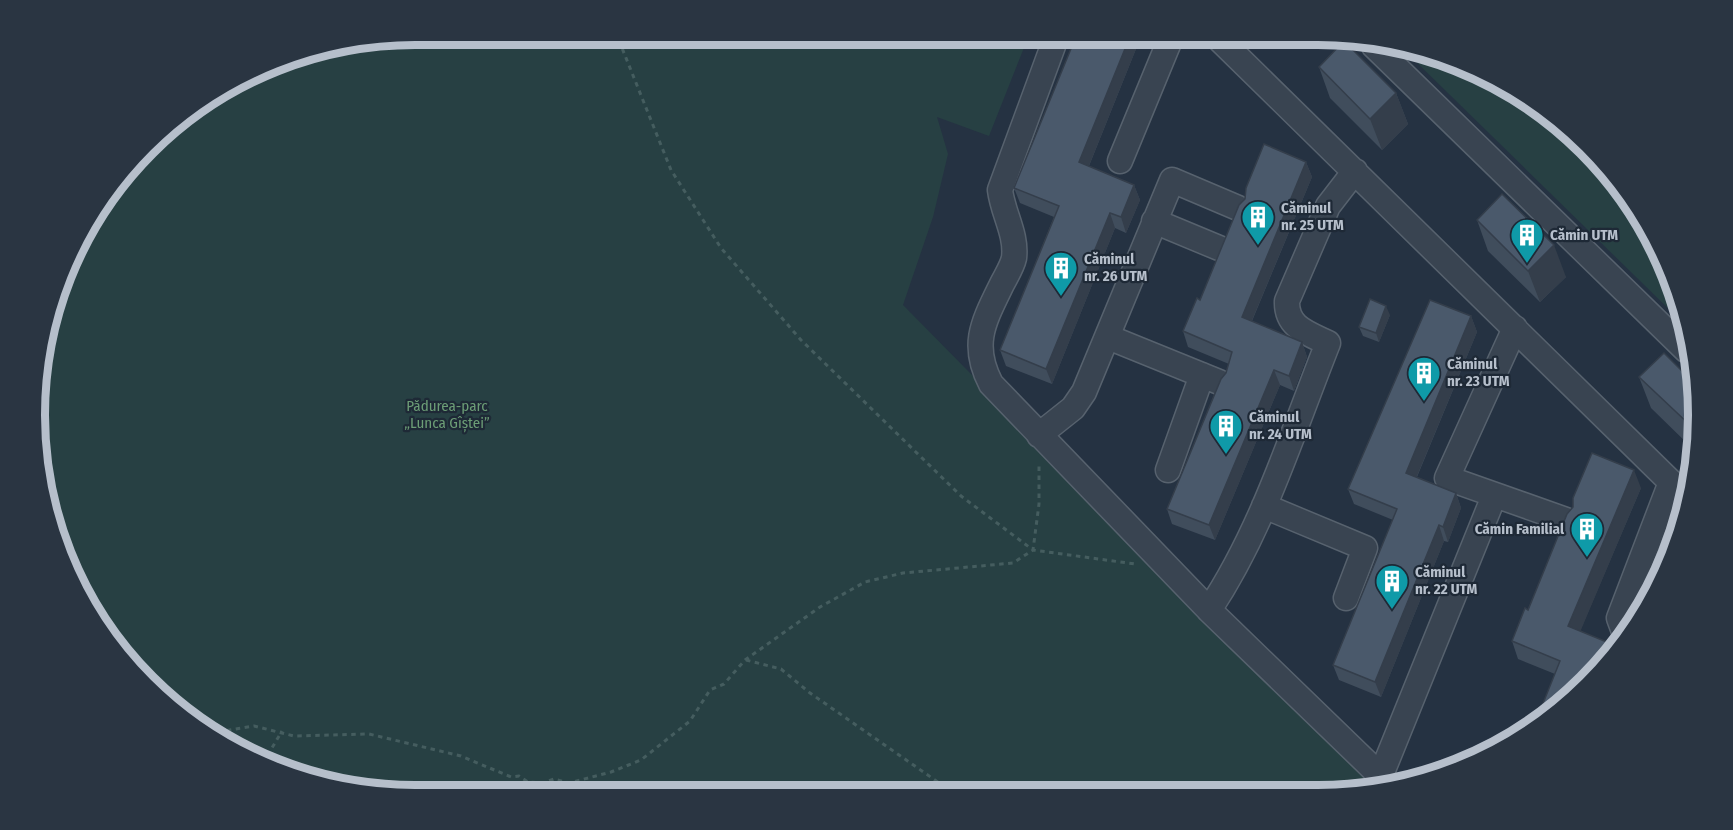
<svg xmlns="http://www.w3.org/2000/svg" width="1733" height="830" font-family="'Fira Sans Condensed',sans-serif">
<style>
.green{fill:#274043}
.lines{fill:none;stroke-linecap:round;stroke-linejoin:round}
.minor-casing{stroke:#57626e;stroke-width:27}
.path{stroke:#455d5f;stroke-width:3;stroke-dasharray:4.5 4.5;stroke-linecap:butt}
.minor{stroke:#394451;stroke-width:24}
.wall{fill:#404d5c}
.shaded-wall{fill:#343e4b}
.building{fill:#4a596b;stroke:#343e4b;stroke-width:1.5}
.labels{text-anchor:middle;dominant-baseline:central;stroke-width:4.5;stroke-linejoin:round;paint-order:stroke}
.poi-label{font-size:15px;font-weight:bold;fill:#b6bfcb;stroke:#1e2936;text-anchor:start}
.park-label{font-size:15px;fill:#6c9d76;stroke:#1e2936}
.rim{fill:none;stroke:#b6bfcb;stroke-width:8}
</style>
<rect width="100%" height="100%" fill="#253242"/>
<path class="green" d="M 415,35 L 1029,35 L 989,136 L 937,117 L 948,154 L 933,217 L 903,305 L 1380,789 L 1368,792 L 415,795 L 269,766 L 146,684 L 74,584 L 38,465 L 42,340 L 86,224 L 183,113 L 292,55 Z
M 1406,52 L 1464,64 L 1587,146 L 1670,270 L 1679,319 Z"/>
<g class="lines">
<defs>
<path id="minor" d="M 1057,35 L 1000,190 C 1003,214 1017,234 1014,258 C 1012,267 1006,276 1002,284 C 984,321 970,344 991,384 L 1209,610 L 1391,786
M 1215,35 L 1683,494
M 1374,46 L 1686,350
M 1120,161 L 1172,35
M 1154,221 L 1219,248
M 1515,328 L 1447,478 L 1566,520
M 1108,337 L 1219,382
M 1039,435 L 1073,408 L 1084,392 L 1172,180 L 1238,208
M 1168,470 L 1202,375
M 1264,506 L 1365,548 L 1346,598
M 1209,610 C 1263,529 1292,433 1328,343 C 1307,333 1286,327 1287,301 L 1328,206 L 1355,171
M 1626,637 L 1619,618 L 1671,482
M 1381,775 L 1494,496"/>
</defs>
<use href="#minor" class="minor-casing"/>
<path class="path" d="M 611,35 L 622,48 L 671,170 L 721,248 L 801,340 L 961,496 L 1033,550 L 1039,504 L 1039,464
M 746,660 L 781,669 L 810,693 L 955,794
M 218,732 L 254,726 L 294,736 L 369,734 L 461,756 L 511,777 L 519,776 L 528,782 L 543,783 L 554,779 L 569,783 L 611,772 L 641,760 L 690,721 L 710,690 L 724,684 L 745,660 L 820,607 L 865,582 L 903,573 L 1013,563 L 1033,550 L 1135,564
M 263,763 L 282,731"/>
<use href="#minor" class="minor"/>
</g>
<path class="wall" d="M 1077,34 L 1142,34 L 1089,166 L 1134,185 L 1140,200 L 1126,233 L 1115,228 L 1052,384 L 1006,366 L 1000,350 L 1054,217 L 1020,203 L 1014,188 Z
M 1319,67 L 1396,93 L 1408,124 L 1382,150 L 1330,98 Z
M 1306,162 L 1312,177 L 1252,321 L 1302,342 L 1307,357 L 1294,391 L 1280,385 L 1215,540 L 1172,524 L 1167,509 L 1226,373 L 1229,364 L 1188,347 L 1183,331 L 1200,300 Z
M 1477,220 L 1566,277 L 1540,302 L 1488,251 Z
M 1390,315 L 1379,342 L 1363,336 L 1359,327 Z
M 1471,316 L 1477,332 L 1417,477 L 1456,493 L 1461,508 L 1448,542 L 1444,541 L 1381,697 L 1339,680 L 1333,665 L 1393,520 L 1354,504 L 1348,489 Z
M 1639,377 L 1698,415 L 1692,448 L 1651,408 Z
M 1641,488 L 1580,631 L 1555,674 L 1518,659 L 1512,641 L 1528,610 L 1573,507 Z"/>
<path class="shaded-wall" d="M 1131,34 L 1142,34 L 1084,178 L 1079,162 Z
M 1396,93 L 1408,124 L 1382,150 L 1370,119 Z
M 1306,162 L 1312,177 L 1247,332 L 1242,317 Z
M 1134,185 L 1140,200 L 1126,233 L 1121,217 Z
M 1110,213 L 1115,228 L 1052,384 L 1046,369 Z
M 1554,245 L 1566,277 L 1540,302 L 1528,271 Z
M 1386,306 L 1390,315 L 1379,342 L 1376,333 Z
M 1471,316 L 1477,332 L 1412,488 L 1406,473 Z
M 1302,342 L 1307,357 L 1294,391 L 1289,376 Z
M 1274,370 L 1280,385 L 1215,540 L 1209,525 Z
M 1697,422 L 1695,435 L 1692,427 Z
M 1634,470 L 1641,488 L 1575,644 L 1568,626 Z
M 1456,493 L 1461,508 L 1448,542 L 1443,527 Z
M 1439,525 L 1444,541 L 1381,697 L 1375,682 Z"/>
<path class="building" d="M 1077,34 L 1131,34 L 1079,162 L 1134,185 L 1121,217 L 1110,213 L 1046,369 L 1000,350 L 1059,206 L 1014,188 Z
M 1344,41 L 1396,93 L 1370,119 L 1319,67 Z
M 1264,144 L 1306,162 L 1242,317 L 1302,342 L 1289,376 L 1274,370 L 1209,525 L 1167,509 L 1221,379 L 1226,373 L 1232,352 L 1183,331 L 1197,298 L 1200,300 L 1239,205 L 1245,199 L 1246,188 Z
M 1502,194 L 1554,245 L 1528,271 L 1477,220 Z
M 1370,299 L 1386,306 L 1376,333 L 1359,327 Z
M 1430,300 L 1471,316 L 1406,473 L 1456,493 L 1443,527 L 1439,525 L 1375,682 L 1333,665 L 1397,509 L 1348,489 Z
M 1664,353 L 1691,380 L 1698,415 L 1697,422 L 1692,427 L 1639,377 Z
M 1592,453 L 1634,470 L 1568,626 L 1619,647 L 1550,717 L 1534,726 L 1560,661 L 1512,641 L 1525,608 L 1528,610 L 1567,514 L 1573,507 L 1573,498 Z"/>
<defs>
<symbol id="building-pin" viewBox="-11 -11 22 30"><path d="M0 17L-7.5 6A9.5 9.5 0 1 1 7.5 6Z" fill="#0f9aa8" stroke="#1e2936"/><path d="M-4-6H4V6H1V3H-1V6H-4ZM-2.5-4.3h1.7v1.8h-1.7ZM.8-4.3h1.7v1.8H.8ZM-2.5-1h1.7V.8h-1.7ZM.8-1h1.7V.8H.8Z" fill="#fff"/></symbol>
</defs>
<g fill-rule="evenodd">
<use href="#building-pin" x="1239" y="198" width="38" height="52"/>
<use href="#building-pin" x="1508" y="216" width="38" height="52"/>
<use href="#building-pin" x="1042" y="249" width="38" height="52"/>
<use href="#building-pin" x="1405" y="354" width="38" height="52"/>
<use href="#building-pin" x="1207" y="407" width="38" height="52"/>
<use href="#building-pin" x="1568" y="510" width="38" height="52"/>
<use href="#building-pin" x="1373" y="562" width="38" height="52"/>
</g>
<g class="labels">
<g class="poi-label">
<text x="1281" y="208">Căminul<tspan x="1281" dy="17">nr. 25 UTM</tspan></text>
<text x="1550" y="235">Cămin UTM</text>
<text x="1084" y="259">Căminul<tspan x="1084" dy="17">nr. 26 UTM</tspan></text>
<text x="1447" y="364">Căminul<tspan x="1447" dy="17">nr. 23 UTM</tspan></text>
<text x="1249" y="417">Căminul<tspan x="1249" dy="17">nr. 24 UTM</tspan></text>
<text x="1564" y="529" text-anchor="end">Cămin Familial</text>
<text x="1415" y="572">Căminul<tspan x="1415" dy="17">nr. 22 UTM</tspan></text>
</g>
<g class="park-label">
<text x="447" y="406">Pădurea-parc<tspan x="447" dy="17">„Lunca Gîștei”</tspan></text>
</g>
</g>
<path d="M0 0H1733V830H0ZM415 45H1318A370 370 0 0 1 1688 415V415A370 370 0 0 1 1318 785H415A370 370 0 0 1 45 415V415A370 370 0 0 1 415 45Z" fill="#2a3542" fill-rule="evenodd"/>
<path class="rim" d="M415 45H1318A370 370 0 0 1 1688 415V415A370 370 0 0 1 1318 785H415A370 370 0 0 1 45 415V415A370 370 0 0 1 415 45Z"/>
</svg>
